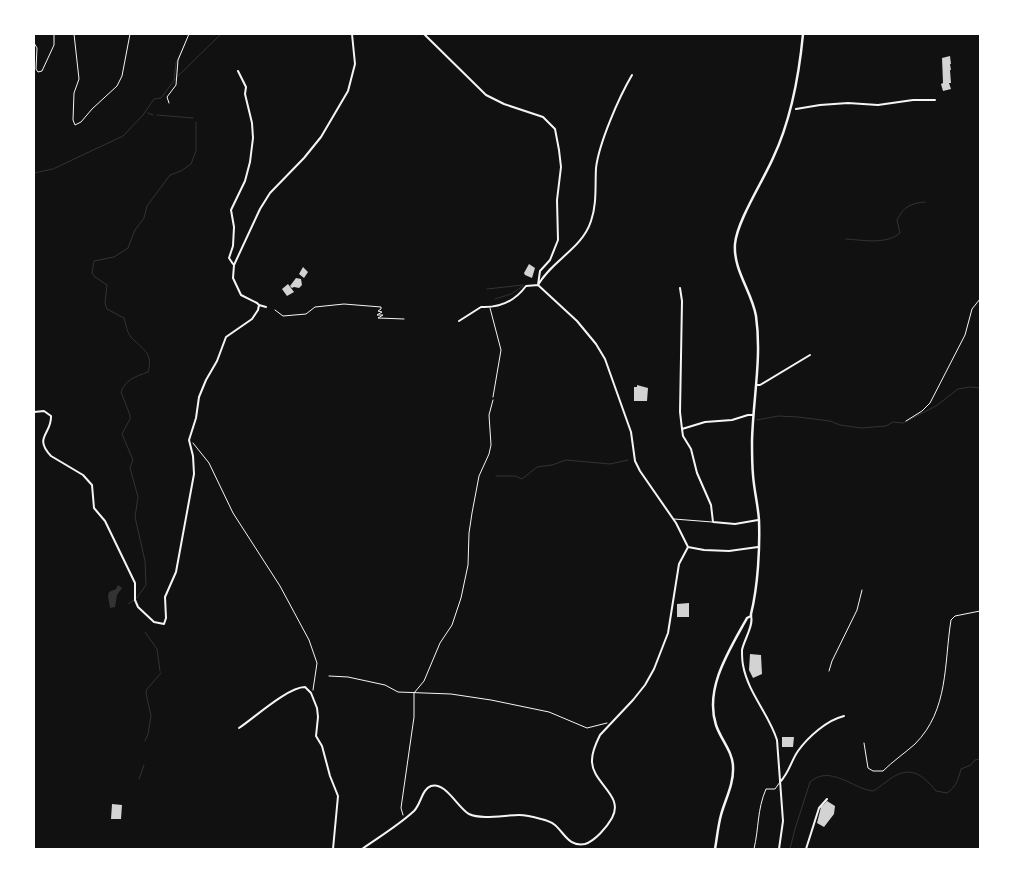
<svg xmlns="http://www.w3.org/2000/svg" width="1014" height="883" font-family="'Playfair Display',serif">
<style>
.water{fill:#333}
.lines{fill:none;stroke-linecap:round;stroke-linejoin:round}
.stream{stroke:#333;stroke-width:1}
.building{fill:#d3d3d3}
.path{stroke:#f5f5f5;stroke-width:1}
.service{stroke:#f5f5f5;stroke-width:1}
.minor{stroke:#f5f5f5;stroke-width:2}
.tertiary{stroke:#f5f5f5;stroke-width:2.5}
</style>
<rect width="100%" height="100%" fill="#111"/>
<path class="water" d="M 118,585 L 122,588 L 117,595 L 115,607 L 110,608 L 108,596 L 109,592 L 116,589 Z"/>
<g class="lines">
<path class="stream" d="M 178,76 L 221,34
M 174,80 L 176,63 L 185,44
M 148,113 L 153,115
M 157,115 L 193,118
M 34,173 L 53,169 L 123,136 L 143,115 L 154,99 L 161,98 L 176,78
M 846,239 C 863,240 886,245 900,233 L 897,220 C 903,207 911,203 925,202
M 487,289 L 523,285
M 495,299 L 511,294 L 523,286
M 757,420 L 778,416 L 798,417 L 830,421 L 840,425 L 861,428 L 886,426 L 893,422 L 903,423 L 936,406 L 958,389 L 970,387 L 980,388
M 496,476 L 515,476 L 522,479 L 537,467 L 552,465 L 566,460 L 610,464 L 628,460
M 136,599 L 146,585 L 145,561 L 135,517 L 138,497 L 130,468 L 133,460 L 122,434 L 130,419 L 130,415 L 121,392 C 126,379 135,377 148,372 C 154,353 142,349 131,337 C 127,333 126,324 124,318 L 107,309 L 105,303 L 107,285 L 95,277 L 92,273 L 94,261 L 114,257 L 128,248 L 135,230 L 144,218 L 147,206 L 170,175 L 181,171 L 191,164 L 196,151 L 196,122
M 128,604 L 134,600
M 145,632 L 157,649 L 160,671
M 145,741 L 148,734 L 151,716 L 146,693 L 147,689 L 161,673
M 139,779 L 144,765
M 790,849 L 795,829 L 810,782 C 830,764 853,789 873,791 C 878,789 881,785 886,782 C 907,765 920,771 936,791 L 947,793 C 956,787 958,780 961,769 L 971,765 L 975,760 L 980,759"/>
</g>
<path class="building" d="M 950,56 L 951,64 L 950,64 L 951,70 L 950,70 L 951,83 L 949,83 L 951,89 L 943,91 L 941,84 L 943,83 L 942,58 Z
M 529,264 L 535,268 L 532,278 L 525,275 L 524,273 Z
M 303,267 L 308,272 L 304,278 L 299,274 Z
M 296,278 L 301,279 L 302,285 L 299,288 L 294,287 L 292,288 L 290,286 Z
M 288,284 L 294,292 L 287,296 L 282,289 Z
M 637,385 L 648,388 L 647,401 L 634,401 L 634,387 L 637,387 Z
M 689,603 L 689,617 L 677,617 L 677,604 Z
M 750,654 L 761,655 L 762,674 L 753,678 L 749,670 Z
M 782,737 L 794,737 L 793,747 L 782,747 Z
M 827,801 L 835,806 L 834,814 L 824,827 L 817,823 L 821,807 Z
M 112,804 L 122,805 L 121,819 L 111,819 Z"/>
<g class="lines">
<path class="path" d="M 74,34 L 79,79 L 74,93 L 73,120 L 75,125 L 81,122 L 92,109 L 117,86 L 122,76 L 130,34
M 34,43 L 37,48 L 36,69 L 38,72 L 42,71 L 54,45 L 54,34
M 169,103 L 167,97 L 176,85 L 178,60 L 189,34
M 275,310 L 283,316 L 306,314 L 315,307 L 344,304 L 381,307 L 381,309 L 378,311 L 382,312 L 377,315 L 383,315 L 378,318 L 404,319
M 906,421 L 922,411 L 930,403 L 965,335 L 972,309 L 980,299
M 193,443 L 209,463 L 233,513 L 280,586 L 309,640 L 317,663 L 313,690
M 329,676 L 348,677 L 385,685 L 398,692 L 451,694 L 491,700 L 549,712 L 587,728 L 607,723
M 864,743 L 868,768 L 873,771 L 883,771 C 893,761 905,753 915,744 C 949,710 944,663 951,620 L 955,616 L 980,611
M 403,815 L 401,808 L 414,717 L 414,693 L 424,681 L 440,643 L 452,625 L 461,598 L 468,565 L 469,533 L 472,513 L 479,476 L 489,454 L 491,445 L 489,415 L 493,400"/>
<path class="service" d="M 490,308 L 501,350 L 493,397
M 674,519 L 712,522
M 829,671 L 832,661 L 857,610 L 862,590
M 754,849 C 759,828 757,810 766,789 L 775,789 L 780,782"/>
<path class="minor" d="M 424,34 L 486,95 L 504,104 L 543,117 L 555,129 L 559,150 L 561,167 L 557,200 L 558,240 L 550,260 L 540,271 L 538,285 L 577,321 L 596,344 L 605,359 L 631,432 L 635,461 L 640,471 L 676,523 L 688,547
M 796,109 L 820,105 L 848,103 L 878,105 L 913,100 L 935,100
M 233,264 L 229,258 L 233,246 L 234,227 L 231,210 L 245,181 L 250,162 L 253,138 L 252,123 L 245,94 L 246,87 L 238,71
M 680,288 L 682,301 L 680,412 L 682,429
M 266,307 L 259,305 L 257,303 L 241,295 L 233,278 L 234,265 L 260,209 L 270,193 L 304,158 L 321,137 L 348,91 L 355,64 L 352,34
M 459,321 L 481,307 C 499,308 515,301 526,286 L 538,285 C 552,260 582,249 591,221 C 597,204 595,186 596,168 C 599,143 619,97 632,75
M 757,385 L 760,385 L 810,355
M 34,412 L 44,411 L 51,416 C 52,434 33,437 51,456 L 83,475 L 92,485 L 94,508 L 105,521 L 135,583 L 135,600 L 138,607 L 154,622 L 164,624 L 166,618 L 165,597 L 176,572 L 194,474 L 193,456 L 189,440 L 196,418 L 199,397 L 206,380 L 217,361 L 226,337 L 252,319 L 258,310 L 259,305
M 753,415 L 748,415 L 732,420 L 705,422 L 682,429 L 683,436 L 691,449 L 697,473 L 711,505 L 713,522 L 735,524 L 758,520
M 688,547 L 704,550 L 729,551 L 758,547
M 751,616 C 754,625 744,640 742,650 C 742,655 742,660 743,665 C 748,693 769,714 777,740 L 783,821 L 779,849
M 239,728 C 254,718 288,687 305,687 L 311,693 L 317,708 L 318,717 L 316,736 L 322,746 L 330,776 L 338,796 L 333,849
M 780,782 C 789,773 791,761 798,751 C 808,737 827,720 844,716
M 362,849 C 379,837 399,825 414,811 C 421,804 422,789 431,786 C 445,781 458,808 469,814 C 481,820 505,815 519,815 C 526,815 534,817 541,819 C 546,820 551,822 555,825 C 565,834 569,847 585,844 C 595,841 607,827 612,818 C 625,795 591,783 592,760 C 592,752 596,743 600,735 L 633,700 L 645,685 L 654,669 L 668,633 L 679,564 L 688,547
M 806,849 L 819,808 L 827,799"/>
<path class="tertiary" d="M 715,849 C 717,838 718,826 721,815 C 725,800 734,784 733,767 C 733,752 721,740 716,725 C 704,688 730,649 747,618 L 751,616 L 751,614 C 758,586 760,548 759,520 C 758,505 754,490 753,475 C 752,464 752,452 752,441 C 753,399 762,358 756,316 C 752,292 733,270 735,244 C 737,221 763,181 773,158 C 791,120 799,76 803,34"/>
</g>
<rect width="1014" height="883" fill="none" stroke="#ffffff" stroke-width="70"/>
</svg>
